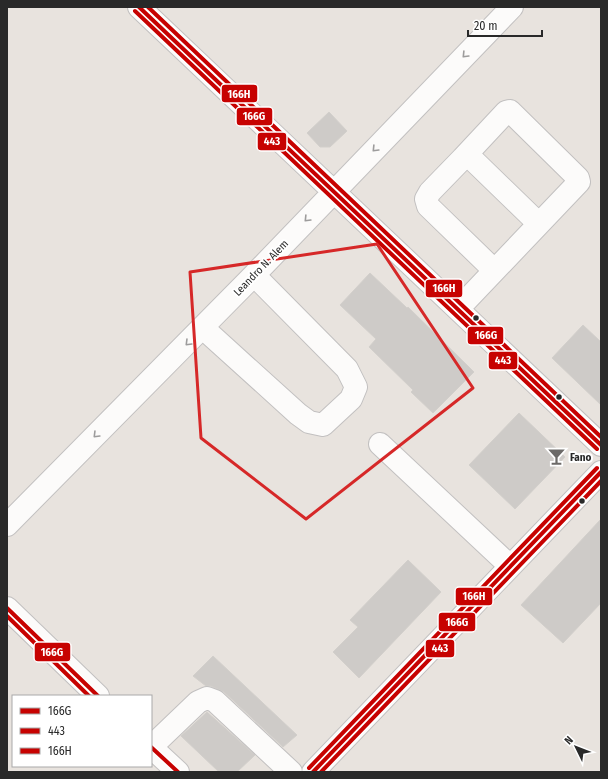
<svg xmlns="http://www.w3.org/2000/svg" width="608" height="779" font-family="'Fira Sans Condensed',sans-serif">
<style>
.building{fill:#cecbc8;stroke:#d2cfcb}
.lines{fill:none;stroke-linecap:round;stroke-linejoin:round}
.minor-casing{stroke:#c2c0c0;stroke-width:24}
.minor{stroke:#fcfbfa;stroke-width:22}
.bus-1-casing{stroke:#fff;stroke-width:7}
.bus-2-casing{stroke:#fff;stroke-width:7}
.bus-3-casing{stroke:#fff;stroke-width:7}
.bus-1{stroke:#c70201;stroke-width:4}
.bus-2{stroke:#c70201;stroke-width:4}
.bus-3{stroke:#c70201;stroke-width:4}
.oneway{stroke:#9d9c9c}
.marked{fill:none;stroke:#d62828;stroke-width:3;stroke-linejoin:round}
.bus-dot{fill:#292929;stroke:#fff;stroke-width:1.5}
.labels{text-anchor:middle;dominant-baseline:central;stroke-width:4;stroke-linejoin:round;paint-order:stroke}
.street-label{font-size:11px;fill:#292929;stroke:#fff}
.poi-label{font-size:11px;font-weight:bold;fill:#292929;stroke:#fff;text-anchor:start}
.line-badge{stroke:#fff;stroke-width:1.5}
.badge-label{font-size:11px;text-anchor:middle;font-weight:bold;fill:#fff}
</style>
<rect width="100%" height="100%" fill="#e8e3de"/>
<path class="building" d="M 329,112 L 347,131 L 330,147 L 320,147 L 307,133 Z
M 370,273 L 407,308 L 408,307 L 474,372 L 433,413 L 411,392 L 413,390 L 369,347 L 376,339 L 340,305 Z
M 583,325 L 601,342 L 601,405 L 552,358 Z
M 519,413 L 565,457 L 515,509 L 469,465 Z
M 601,519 L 601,603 L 563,643 L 521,605 Z
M 408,560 L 441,592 L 359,678 L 333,652 L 358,627 L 350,620 Z
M 213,656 L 297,735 L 283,747 L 224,692 L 211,686 L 206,686 L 193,676 Z
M 207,712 L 255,755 L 237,772 L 219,772 L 181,736 Z"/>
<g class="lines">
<defs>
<path id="minor" d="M 139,7 L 601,445
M 494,270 L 428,206 L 426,199 L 430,192 L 463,158 L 472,159 L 538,223
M 458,309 L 579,182 L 578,178 L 510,111 L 506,112 L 463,158
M 203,328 L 298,414 L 309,422 L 323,425 L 351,399 L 356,387 L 347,369 L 254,275
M 380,444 L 510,566
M 7,525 L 254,275 L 512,7
M 7,608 L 98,696
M 151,747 L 198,702 L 207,698 L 215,701 L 291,772
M 151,747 L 178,772
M 313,772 L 601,472"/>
</defs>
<use href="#minor" class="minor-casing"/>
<use href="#minor" class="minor"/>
<defs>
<path id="bus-1" d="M 139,7 L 601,445
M 7,608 L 98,696
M 151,747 L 178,772
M 313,772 L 601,472"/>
<path id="bus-2" d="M 135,11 L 597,449
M 7,616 L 89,696
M 321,772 L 601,481"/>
<path id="bus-3" d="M 148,7 L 601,437
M 309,768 L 597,468"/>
</defs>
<use href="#bus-1" class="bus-1-casing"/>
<use href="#bus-2" class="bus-2-casing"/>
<use href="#bus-3" class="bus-3-casing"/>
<use href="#bus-1" class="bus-1"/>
<use href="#bus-2" class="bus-2"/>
<use href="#bus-3" class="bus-3"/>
</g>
<defs><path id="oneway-chevron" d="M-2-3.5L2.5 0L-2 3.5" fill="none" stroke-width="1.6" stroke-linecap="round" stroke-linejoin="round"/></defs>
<g class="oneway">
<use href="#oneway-chevron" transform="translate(465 55) rotate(134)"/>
<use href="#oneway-chevron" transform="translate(375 149) rotate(134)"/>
<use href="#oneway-chevron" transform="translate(307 219) rotate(134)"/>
<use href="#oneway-chevron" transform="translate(188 343) rotate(135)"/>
<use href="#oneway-chevron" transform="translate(96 435) rotate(135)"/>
</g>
<path class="marked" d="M 377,244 L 473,388 L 306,519 L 201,438 L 190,272 Z"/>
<defs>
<symbol id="bar-bare" viewBox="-9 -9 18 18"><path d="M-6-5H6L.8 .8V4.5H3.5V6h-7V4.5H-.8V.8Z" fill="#6c6a68" stroke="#fff" stroke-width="2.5" paint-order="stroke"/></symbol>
</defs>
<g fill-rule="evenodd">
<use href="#bar-bare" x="544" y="444" width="25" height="25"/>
</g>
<g class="bus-dot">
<circle cx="476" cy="318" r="3.5"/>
<circle cx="559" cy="397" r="3.5"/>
<circle cx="582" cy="501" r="3.5"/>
</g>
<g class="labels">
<g class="street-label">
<text transform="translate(261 268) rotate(-46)">Leandro N. Alem</text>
</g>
<g class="poi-label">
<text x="570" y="457">Fano</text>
</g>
</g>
<g class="line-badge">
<rect x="221" y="84" width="37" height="19" rx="4" fill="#c70201"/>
<rect x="236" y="107" width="37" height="19" rx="4" fill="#c70201"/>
<rect x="257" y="132" width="30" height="19" rx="4" fill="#c70201"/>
<rect x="425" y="279" width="38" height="19" rx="4" fill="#c70201"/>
<rect x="467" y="326" width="37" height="19" rx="4" fill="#c70201"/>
<rect x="488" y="351" width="30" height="19" rx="4" fill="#c70201"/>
<rect x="455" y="587" width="38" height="19" rx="4" fill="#c70201"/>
<rect x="438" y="612" width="38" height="20" rx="4" fill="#c70201"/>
<rect x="425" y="639" width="30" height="19" rx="4" fill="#c70201"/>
<rect x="34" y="642" width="37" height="20" rx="4" fill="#c70201"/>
</g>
<g class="badge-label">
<text x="239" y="98">166H</text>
<text x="254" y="120">166G</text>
<text x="272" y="145">443</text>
<text x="444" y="292">166H</text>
<text x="486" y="339">166G</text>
<text x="503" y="364">443</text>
<text x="474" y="600">166H</text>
<text x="457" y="626">166G</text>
<text x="440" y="652">443</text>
<text x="52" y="656">166G</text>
</g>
<rect width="608" height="779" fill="none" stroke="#292929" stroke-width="16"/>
<rect x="12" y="695" width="140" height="72" fill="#ffffff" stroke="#a9a9a9"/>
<rect x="20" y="708" width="20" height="6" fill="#c70201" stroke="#a9a9a9"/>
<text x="48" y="715" font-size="12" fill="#292929">166G</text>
<rect x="20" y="728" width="20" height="6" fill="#c70201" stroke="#a9a9a9"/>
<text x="48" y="735" font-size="12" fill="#292929">443</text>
<rect x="20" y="748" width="20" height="6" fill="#c70201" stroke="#a9a9a9"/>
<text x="48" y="755" font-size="12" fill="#292929">166H</text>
<g transform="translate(576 747) rotate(313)" stroke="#ffffff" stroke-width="3" paint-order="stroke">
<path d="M0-3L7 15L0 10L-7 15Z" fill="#292929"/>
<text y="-6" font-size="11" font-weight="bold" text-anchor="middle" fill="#292929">N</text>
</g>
<path d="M468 30v6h74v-6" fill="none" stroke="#292929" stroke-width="2"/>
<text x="474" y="30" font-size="12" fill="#292929" stroke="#ffffff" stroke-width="3" paint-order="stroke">20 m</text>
</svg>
